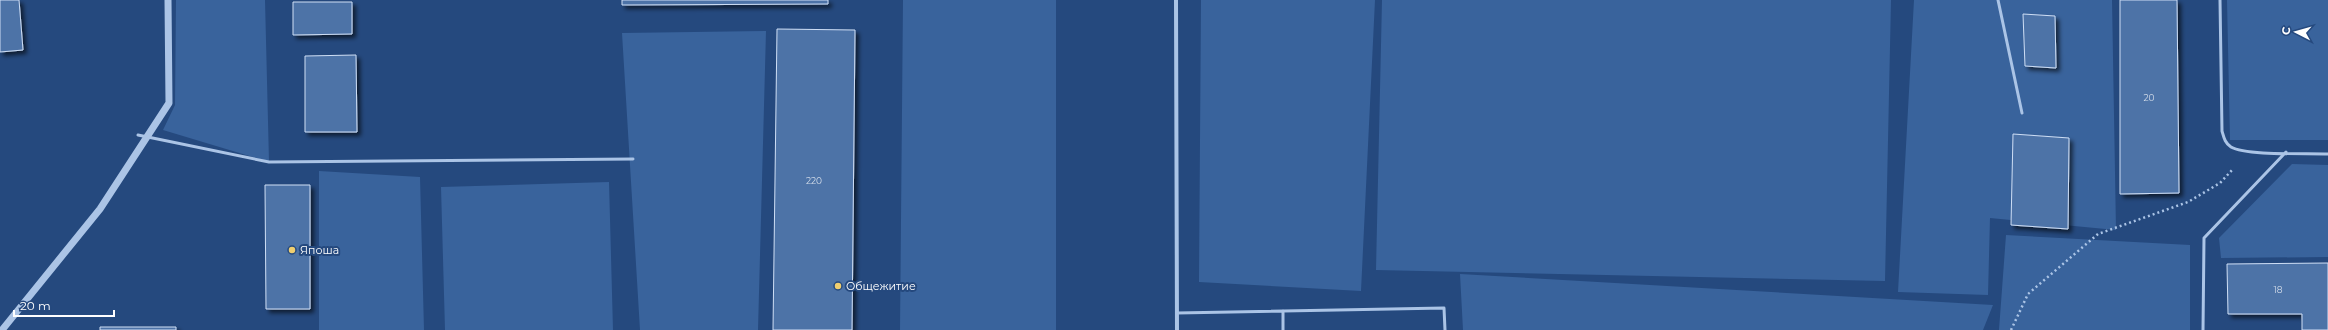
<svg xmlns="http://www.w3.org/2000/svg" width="2328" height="330" font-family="Montserrat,sans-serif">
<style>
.green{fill:#39639c}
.building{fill:#4e73a7;stroke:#cedef5;filter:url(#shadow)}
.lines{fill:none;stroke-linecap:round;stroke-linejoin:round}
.path{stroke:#abc4e6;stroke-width:2.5;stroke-dasharray:2 3;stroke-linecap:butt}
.service{stroke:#abc4e6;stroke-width:3}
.minor{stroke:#abc4e6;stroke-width:4}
.tertiary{stroke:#abc4e6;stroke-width:7}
.poi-dot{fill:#efce70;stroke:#25497e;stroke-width:1.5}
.labels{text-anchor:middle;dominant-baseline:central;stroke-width:4;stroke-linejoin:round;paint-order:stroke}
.number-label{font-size:9px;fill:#d3dce9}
.poi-label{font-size:11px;fill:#fff;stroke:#25497e;text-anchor:start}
</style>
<defs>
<filter id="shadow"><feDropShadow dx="3.5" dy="3.5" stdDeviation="2" flood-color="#0009"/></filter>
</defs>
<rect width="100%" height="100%" fill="#25497e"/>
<path class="green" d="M 176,0 L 265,0 L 269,162 L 163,130 L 175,105 Z
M 903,0 L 1056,0 L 1056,330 L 900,330 Z
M 1201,0 L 1375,0 L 1361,291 L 1199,282 Z
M 1382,0 L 1891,0 L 1885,281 L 1376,270 Z
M 1914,0 L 2112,0 L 2116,230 L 1990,218 L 1988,295 L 1898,292 Z
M 2227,0 L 2328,0 L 2328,140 L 2230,140 Z
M 766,31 L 758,330 L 640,330 L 622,33 Z
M 2292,164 L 2328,165 L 2328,257 L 2221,258 L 2219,238 Z
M 319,171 L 420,177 L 424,330 L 319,330 Z
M 609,182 L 613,330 L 445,330 L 441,187 Z
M 2006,235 L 2190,245 L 2190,330 L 1999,330 Z
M 1460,274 L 1993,305 L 1983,330 L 1463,330 Z"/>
<path class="building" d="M 0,0 L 19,0 L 23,50 L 0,52 Z
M 622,0 L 828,0 L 828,4 L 622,5 Z
M 2120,0 L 2177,0 L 2179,193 L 2120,194 Z
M 293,2 L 352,2 L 352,34 L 293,35 Z
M 2023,14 L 2055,16 L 2056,68 L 2025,66 Z
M 777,29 L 855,30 L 852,330 L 773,330 Z
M 356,55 L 357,132 L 305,132 L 305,56 Z
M 2013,134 L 2069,138 L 2068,229 L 2011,225 Z
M 265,185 L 310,185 L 310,309 L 266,309 Z
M 2328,263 L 2328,330 L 2302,330 L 2302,314 L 2228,314 L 2227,264 Z
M 100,327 L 176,327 L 176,330 L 100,330 Z"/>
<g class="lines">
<path class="path" d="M 2011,330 L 2028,294 L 2098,234 L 2188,202 L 2220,183 L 2233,169"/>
<path class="service" d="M 1998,0 L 2022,113
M 2220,0 L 2222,131 C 2224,138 2225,143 2231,147 C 2246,156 2308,153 2328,154
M 138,135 L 269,162 L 633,159
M 1177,313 L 1444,308 L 1445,330
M 1283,330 L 1283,311
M 2203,330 L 2204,238 L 2286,152"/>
<path class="minor" d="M 1176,0 L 1177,330"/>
<path class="tertiary" d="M 2,330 L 100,209 L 169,103 L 168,0"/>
</g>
<g class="poi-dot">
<circle cx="292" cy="250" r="4"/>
<circle cx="838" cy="286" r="4"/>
</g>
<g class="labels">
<g class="number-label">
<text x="2149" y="97">20</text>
<text x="814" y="180">220</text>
<text x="2278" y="289">18</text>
</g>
<g class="poi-label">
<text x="300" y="250">Япоша</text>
<text x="846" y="286">Общежитие</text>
</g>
</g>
<g transform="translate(2296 32) rotate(276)" stroke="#25497e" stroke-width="3" paint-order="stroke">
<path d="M0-3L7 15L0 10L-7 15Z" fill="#ffffff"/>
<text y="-6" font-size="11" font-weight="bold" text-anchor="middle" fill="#ffffff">С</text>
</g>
<path d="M14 310v6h100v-6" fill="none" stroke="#ffffff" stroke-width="2"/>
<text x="20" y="310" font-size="12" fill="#ffffff" stroke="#25497e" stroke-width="3" paint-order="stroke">20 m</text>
</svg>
